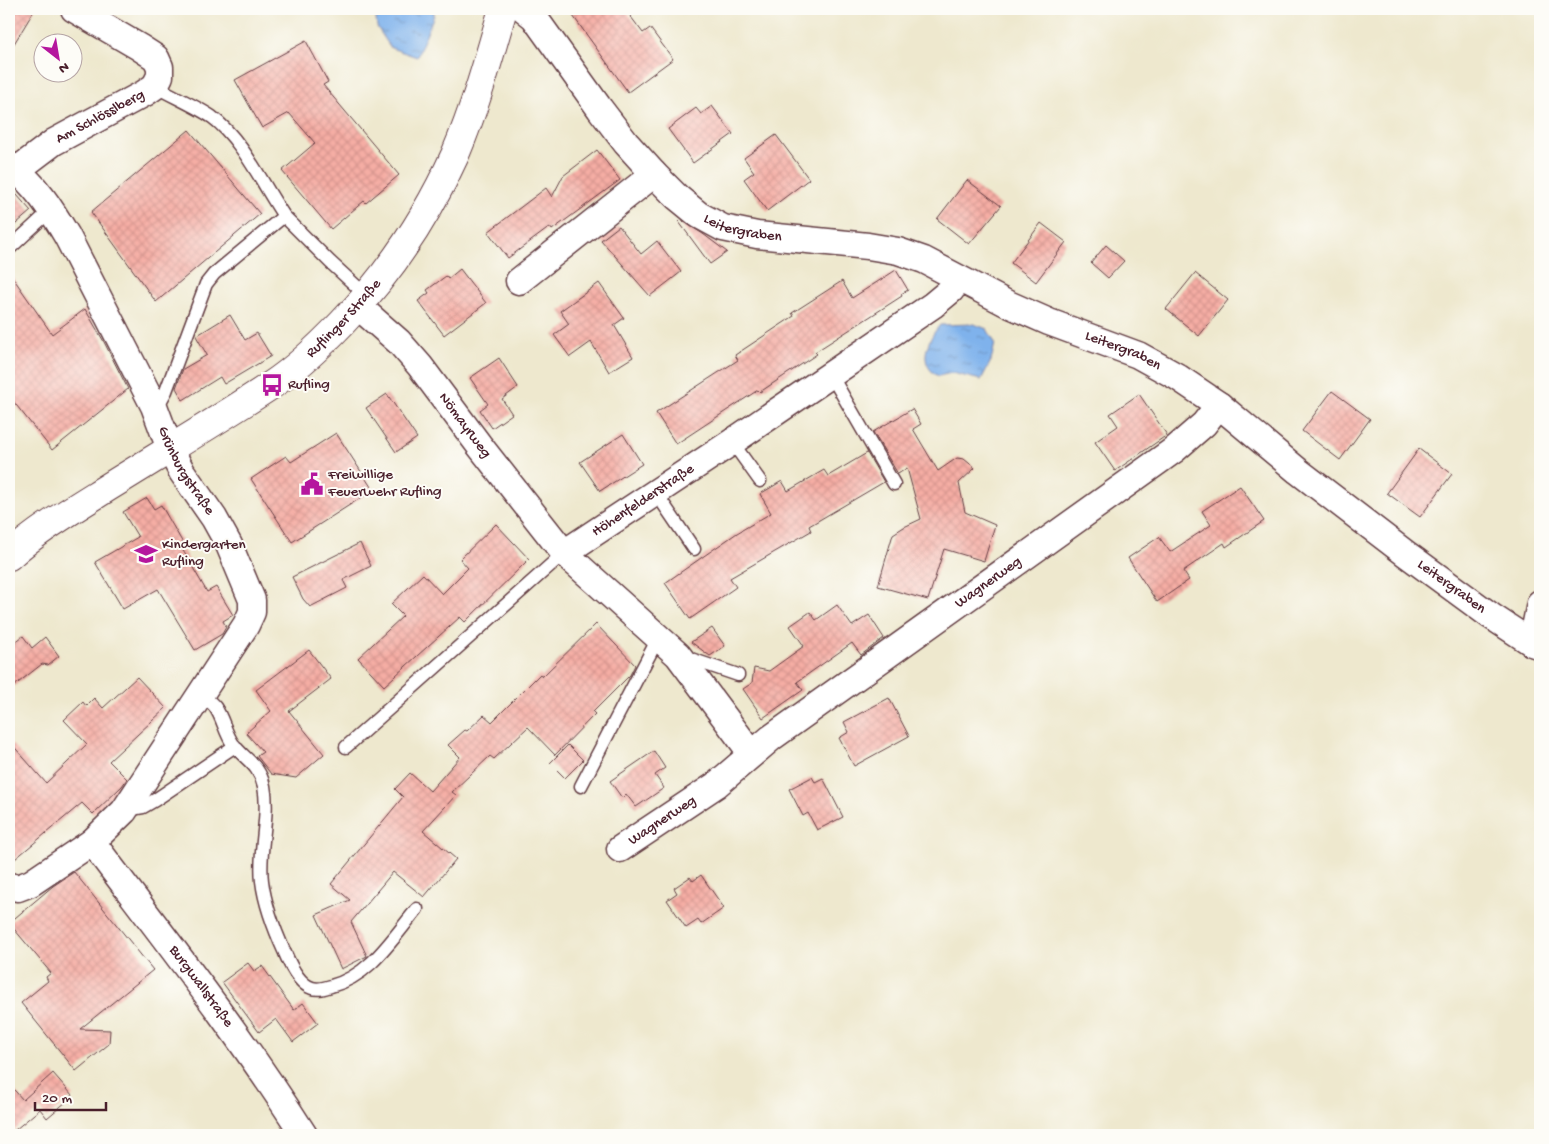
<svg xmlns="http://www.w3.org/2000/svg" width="1549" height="1144" font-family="'Gochi Hand',sans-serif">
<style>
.water{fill:url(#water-ripples);stroke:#64688c}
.building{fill:url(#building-cross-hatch)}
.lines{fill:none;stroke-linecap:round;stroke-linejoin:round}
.lane-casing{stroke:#633d43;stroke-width:15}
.street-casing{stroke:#633d43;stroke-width:29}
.secondary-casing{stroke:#633d43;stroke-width:30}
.lane{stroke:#fff;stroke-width:12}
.street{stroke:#fff;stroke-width:26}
.secondary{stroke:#fff;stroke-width:28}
.labels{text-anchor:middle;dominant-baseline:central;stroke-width:4;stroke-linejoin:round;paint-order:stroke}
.street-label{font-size:15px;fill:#4a1f2b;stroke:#fdfcf7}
.poi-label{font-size:15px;fill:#4a1f2b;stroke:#fdfcf7;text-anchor:start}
</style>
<defs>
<pattern id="water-ripples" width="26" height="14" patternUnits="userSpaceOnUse" patternTransform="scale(1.25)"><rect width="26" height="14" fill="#7fb2ec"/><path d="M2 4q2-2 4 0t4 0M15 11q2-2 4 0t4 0" fill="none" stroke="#6a90bf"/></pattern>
<pattern id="building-cross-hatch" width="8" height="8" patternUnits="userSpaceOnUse" patternTransform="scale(1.25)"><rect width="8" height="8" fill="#f5ada4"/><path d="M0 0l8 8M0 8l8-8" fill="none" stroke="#d4948d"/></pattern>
</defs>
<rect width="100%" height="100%" fill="#fdfcf7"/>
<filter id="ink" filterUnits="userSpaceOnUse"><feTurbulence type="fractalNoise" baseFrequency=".02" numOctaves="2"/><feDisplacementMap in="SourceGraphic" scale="10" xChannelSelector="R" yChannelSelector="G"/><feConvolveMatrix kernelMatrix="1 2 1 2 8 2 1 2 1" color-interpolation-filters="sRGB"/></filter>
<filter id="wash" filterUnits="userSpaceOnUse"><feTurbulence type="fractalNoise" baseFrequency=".0096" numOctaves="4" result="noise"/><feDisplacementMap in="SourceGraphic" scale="20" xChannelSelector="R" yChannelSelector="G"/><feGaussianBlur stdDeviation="1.12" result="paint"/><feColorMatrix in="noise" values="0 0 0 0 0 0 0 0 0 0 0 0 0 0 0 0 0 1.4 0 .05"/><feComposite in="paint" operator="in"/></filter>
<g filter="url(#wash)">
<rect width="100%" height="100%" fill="#eee8ce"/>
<path class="water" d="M 375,9 L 434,9 L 434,15 L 417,57 L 391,48 L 377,27 Z
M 974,324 L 987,329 L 995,343 L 991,361 L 981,380 L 952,373 L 938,376 C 917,364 927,340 940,325 Z"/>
<g id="blocks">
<path class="building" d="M 9,9 L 35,9 L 9,52 Z
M 568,9 L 625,9 L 643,33 L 650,28 L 673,59 L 628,92 Z
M 306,41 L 328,82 L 323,85 L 399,175 L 366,203 L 364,201 L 331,229 L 282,171 L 315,143 L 289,113 L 262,128 L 235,80 Z
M 712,106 L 733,134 L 693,163 L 668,129 L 696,108 L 701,114 Z
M 189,130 L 260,214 L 156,302 L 91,212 Z
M 776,135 L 809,179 L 767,211 L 744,179 L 754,172 L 744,158 Z
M 597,150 L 620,180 L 552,230 L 550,227 L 508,258 L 488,232 L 546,188 L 552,197 L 563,176 Z
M 967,180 L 1001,206 L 969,244 L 937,219 Z
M 9,186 L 31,211 L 9,230 Z
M 681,220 L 703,234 L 727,252 L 710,264 L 679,222 Z
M 1041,223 L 1066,242 L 1036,282 L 1011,263 Z
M 619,226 L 641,254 L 657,241 L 681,272 L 650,296 L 601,240 Z
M 1106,245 L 1124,261 L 1108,278 L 1091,263 Z
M 460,269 L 486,303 L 444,335 L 418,301 L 429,293 L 427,290 L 446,276 L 448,279 Z
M 896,270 L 908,290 L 901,294 L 902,296 L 815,352 L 817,354 L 760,392 L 758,390 L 676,444 L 656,413 L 738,360 L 735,355 L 794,316 L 792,313 L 842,281 L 852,298 Z
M 9,272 L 52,334 L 85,309 L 103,340 L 128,389 L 52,450 L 9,396 Z
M 1195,273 L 1228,300 L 1199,336 L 1166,309 Z
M 599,283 L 624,318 L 614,325 L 633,357 L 609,372 L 591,342 L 570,357 L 554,335 L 569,324 L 560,311 Z
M 230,315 L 245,340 L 257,333 L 271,356 L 224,384 L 220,377 L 183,400 L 176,388 L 183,369 L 207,355 L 196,336 Z
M 499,358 L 518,387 L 502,399 L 512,414 L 492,428 L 480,410 L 488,404 L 470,378 Z
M 1332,391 L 1370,419 L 1340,460 L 1302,431 Z
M 387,394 L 417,438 L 396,452 L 366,408 Z
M 1139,394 L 1167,435 L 1115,471 L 1095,442 L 1118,426 L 1110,414 Z
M 912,409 L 921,424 L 913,429 L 938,471 L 957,458 L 964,459 L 975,468 L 959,483 L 965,512 L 995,525 L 984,561 L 944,549 L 928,600 L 878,586 L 893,534 L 904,527 L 921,519 L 907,468 L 898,474 L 873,432 Z
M 336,433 L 373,490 L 292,542 L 251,479 L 286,456 L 291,462 Z
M 623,434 L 642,464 L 600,491 L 580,462 Z
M 1419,449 L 1452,474 L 1420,517 L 1387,493 Z
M 867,453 L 884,482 L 809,526 L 811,531 L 730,578 L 736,587 L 690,619 L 665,583 L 737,533 L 771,513 L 760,494 L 782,481 L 788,491 L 824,470 L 828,476 Z
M 1240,486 L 1264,521 L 1226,547 L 1224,543 L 1183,571 L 1189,580 L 1157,602 L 1128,558 L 1159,537 L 1170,552 L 1211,525 L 1202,511 Z
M 147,498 L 154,509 L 161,505 L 184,545 L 181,547 L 207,592 L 216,587 L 233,615 L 223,621 L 226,627 L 222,634 L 195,650 L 158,589 L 123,609 L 95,562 L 138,537 L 123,512 Z
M 496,524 L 529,559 L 465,622 L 460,617 L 384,686 L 358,658 L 403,616 L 391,604 L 423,574 L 442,594 L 468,568 L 460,559 Z
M 360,543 L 371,566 L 343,580 L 347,588 L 310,607 L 303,599 L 292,577 Z
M 837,605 L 852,626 L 869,615 L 884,638 L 861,655 L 852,643 L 797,682 L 803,690 L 763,718 L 743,689 L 752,683 L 754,668 L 769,671 L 804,646 L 790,626 L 810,612 L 816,620 Z
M 596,624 L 635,665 L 630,675 L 593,712 L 595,714 L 555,755 L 528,727 L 494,759 L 490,756 L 452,792 L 456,795 L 423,831 L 456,859 L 424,897 L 393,872 L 351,922 L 367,956 L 341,969 L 316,915 L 350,900 L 331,884 L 403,797 L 395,789 L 410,773 L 430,791 L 460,757 L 448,745 L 465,730 L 467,731 L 484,715 L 492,722 L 540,674 L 542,677 Z
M 712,628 L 725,646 L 710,656 L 691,642 Z
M 23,636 L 32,648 L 45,637 L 59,656 L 48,665 L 42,664 L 9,690 L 9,647 Z
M 309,650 L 331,679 L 289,711 L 324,754 L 296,778 L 271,774 L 257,756 L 263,752 L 246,733 L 271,711 L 256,690 Z
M 137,677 L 166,708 L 109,761 L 127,779 L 122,786 L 93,814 L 82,803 L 9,864 L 9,741 L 46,783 L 87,744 L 64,720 L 83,702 L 86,706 L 94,698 L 103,708 Z
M 889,698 L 909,736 L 854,766 L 839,738 L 849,732 L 844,722 Z
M 568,745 L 583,760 L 565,778 L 550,763 Z
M 654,751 L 665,768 L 655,775 L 664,788 L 636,807 L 626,794 L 622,798 L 610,781 Z
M 812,777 L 815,782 L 823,778 L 843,817 L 817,830 L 808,813 L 803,816 L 789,789 Z
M 74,872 L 153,970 L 80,1029 L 110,1030 L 109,1044 L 76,1071 L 21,1003 L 48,981 L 46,977 L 51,973 L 9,923 L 53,886 Z
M 701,875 L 724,908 L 701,924 L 698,920 L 686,928 L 667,900 L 677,893 L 674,888 L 690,877 L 693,881 Z
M 248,963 L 254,971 L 262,966 L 294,1010 L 303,1003 L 318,1023 L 293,1042 L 276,1019 L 259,1032 L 222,982 Z
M 53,1073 L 73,1096 L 47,1118 L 40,1109 L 9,1135 L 9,1084 L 23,1100 Z"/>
</g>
</g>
<g filter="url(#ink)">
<use href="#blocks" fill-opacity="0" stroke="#633d43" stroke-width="1"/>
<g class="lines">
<defs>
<path id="lane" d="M 284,216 L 330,262 L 367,296
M 9,249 L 52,209
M 831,375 L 894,484
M 154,406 L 161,400 L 166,391 L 206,284 L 214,274 L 284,216 C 263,185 242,139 212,117 C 196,106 172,96 155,86
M 732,442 L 760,481
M 656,493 L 694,549
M 685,657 L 738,675
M 201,694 C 205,698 211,702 215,707 C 223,718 225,733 233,744 C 245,760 259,764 264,786 C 270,817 258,850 262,881 C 265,906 275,931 285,953 C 290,965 299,984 312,988 C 319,990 325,988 331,986 C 370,976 392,939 417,909
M 346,747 L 564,553
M 581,786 L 653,648 L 660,639
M 126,810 L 143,807 L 155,800 L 235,746"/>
<g id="street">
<path id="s1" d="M 524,9 L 534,17 L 600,109 L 626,143 L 654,174 L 677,197 L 699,215 L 723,228 L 757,235 L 868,246 L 898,251 L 924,260 L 1008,304 L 1049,322 L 1138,355 L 1176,376 L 1219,405 L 1298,471 L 1405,553 L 1491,616 L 1532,643 L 1540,646"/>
<path id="s2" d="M 9,165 C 35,183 51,209 67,236 L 154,406 L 170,449 L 182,472 L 214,518 L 229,545 L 252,600 L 252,612 L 246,625 L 124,811 L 92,842 L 31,883 L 18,888 L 9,886"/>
<path id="s3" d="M 17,170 L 54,142 L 145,93 L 155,86 L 160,76 L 160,67 L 156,58 L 139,47 L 74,9"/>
<path d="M 519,281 L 654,174"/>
<path id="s4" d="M 358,306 L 399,342 L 420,366 L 479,445 L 564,553 L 678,655 L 752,754"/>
<path id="s5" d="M 564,553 L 732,442 L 933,305 L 951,290 L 959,279"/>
<path d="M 1532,643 L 1540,603"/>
<path id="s6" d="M 92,842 C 165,939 240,1034 304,1135"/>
<path id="s7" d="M 620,849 L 716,785 L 771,738 L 1174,450 L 1204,424 L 1219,405"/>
</g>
<g id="secondary">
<path id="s8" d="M 9,556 C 39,529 75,508 110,486 C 163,453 217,421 270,386 C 296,369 320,346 342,323 C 389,274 427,217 455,155 C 475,108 489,58 503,9"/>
</g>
</defs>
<use href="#lane" class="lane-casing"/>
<use href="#street" class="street-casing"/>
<use href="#secondary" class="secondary-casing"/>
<use href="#lane" class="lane"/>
<use href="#street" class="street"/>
<use href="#secondary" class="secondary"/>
</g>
</g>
<defs>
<symbol id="bus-bare" viewBox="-9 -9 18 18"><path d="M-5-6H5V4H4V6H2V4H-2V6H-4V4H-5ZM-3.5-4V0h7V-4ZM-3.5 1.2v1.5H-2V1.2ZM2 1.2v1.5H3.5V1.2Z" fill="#b5179e" stroke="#fdfcf7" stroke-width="2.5" paint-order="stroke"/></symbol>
<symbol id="civic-bare" viewBox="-9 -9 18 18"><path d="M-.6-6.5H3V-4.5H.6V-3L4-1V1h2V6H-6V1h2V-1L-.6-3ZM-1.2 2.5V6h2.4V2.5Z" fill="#b5179e" stroke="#fdfcf7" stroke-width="2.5" paint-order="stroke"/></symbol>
<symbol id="school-bare" viewBox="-9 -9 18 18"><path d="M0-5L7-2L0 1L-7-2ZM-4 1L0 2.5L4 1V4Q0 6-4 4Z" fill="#b5179e" stroke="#fdfcf7" stroke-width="2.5" paint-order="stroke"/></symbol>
</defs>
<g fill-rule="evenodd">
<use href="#bus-bare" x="256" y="369" width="32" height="32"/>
<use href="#civic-bare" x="296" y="468" width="32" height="32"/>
<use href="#school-bare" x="130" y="538" width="32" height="32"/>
</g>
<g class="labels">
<g class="street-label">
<text stroke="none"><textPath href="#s3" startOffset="99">Am Schlösslberg</textPath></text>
<text stroke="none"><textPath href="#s1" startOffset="318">Leitergraben</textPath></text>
<text stroke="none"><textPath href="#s8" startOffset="412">Ruflinger Straße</textPath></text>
<text stroke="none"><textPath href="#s1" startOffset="722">Leitergraben</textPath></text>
<text stroke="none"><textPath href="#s4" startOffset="161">Nömayrweg</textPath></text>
<text stroke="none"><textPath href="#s2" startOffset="356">Grünburgstraße</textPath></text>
<text stroke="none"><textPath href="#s5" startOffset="95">Höhenfelderstraße</textPath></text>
<text stroke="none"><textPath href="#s7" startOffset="455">Wagnerweg</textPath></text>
<text stroke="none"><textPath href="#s1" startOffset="1128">Leitergraben</textPath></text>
<text stroke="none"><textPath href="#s7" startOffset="51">Wagnerweg</textPath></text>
<text stroke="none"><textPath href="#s6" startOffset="181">Burgwallstraße</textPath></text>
</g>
<g class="poi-label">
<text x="288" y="385">Rufling</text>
<text x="328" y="475">Freiwillige<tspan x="328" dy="17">Feuerwehr Rufling</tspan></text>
<text x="162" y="545">Kindergarten<tspan x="162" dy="17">Rufling</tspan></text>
</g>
</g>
<rect width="1549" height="1144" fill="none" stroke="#fdfcf7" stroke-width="30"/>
<g transform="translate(58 58) rotate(149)"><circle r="24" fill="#fdfcf7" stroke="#b5a4a5"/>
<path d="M0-4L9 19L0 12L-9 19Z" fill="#b5179e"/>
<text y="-8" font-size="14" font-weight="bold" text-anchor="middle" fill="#4a1f2b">N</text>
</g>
<path d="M35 1102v8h71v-8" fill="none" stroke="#4a1f2b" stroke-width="2.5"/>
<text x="42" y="1102" font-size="15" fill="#4a1f2b" stroke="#fdfcf7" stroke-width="4" paint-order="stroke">20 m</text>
</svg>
